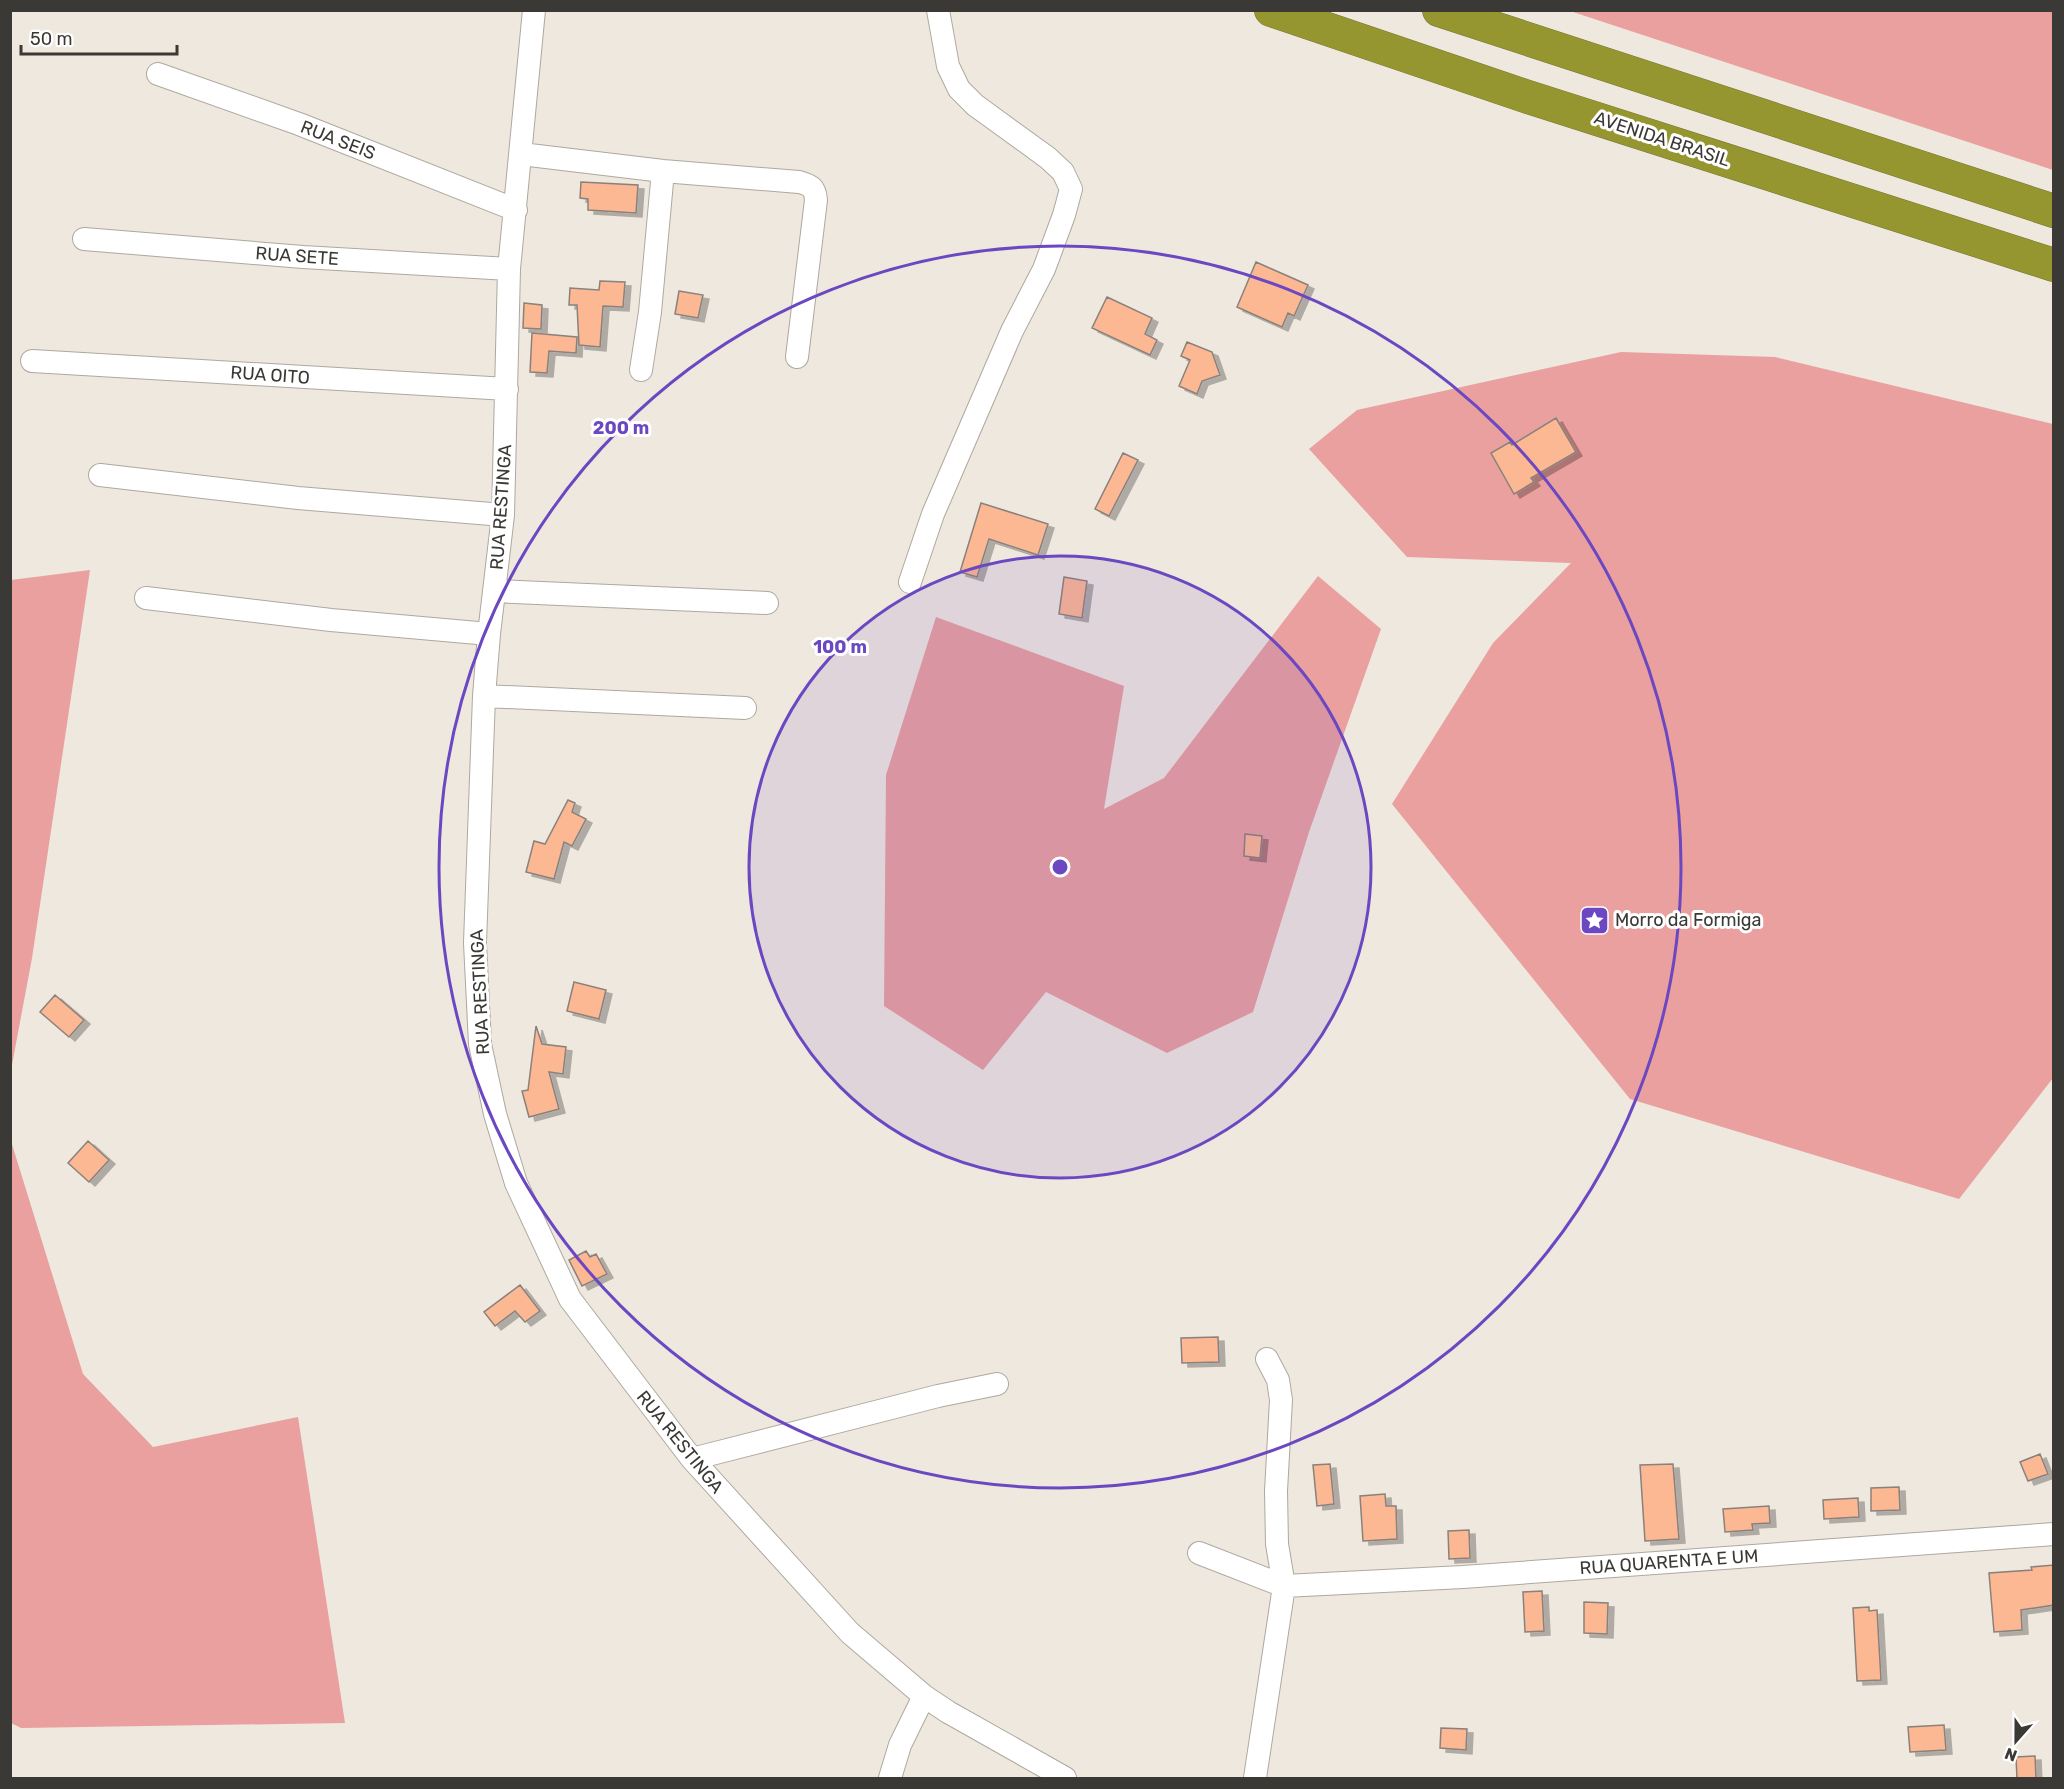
<svg xmlns="http://www.w3.org/2000/svg" width="2064" height="1789" font-family="Rubik,sans-serif">
<style>
.green{fill:#e9a09e}
.building{fill:#fcb892;stroke:#8b817c;stroke-width:1.5;filter:url(#shadow)}
.lines{fill:none;stroke-linecap:round;stroke-linejoin:round}
.minor-casing{stroke:#aea89f;stroke-width:24}
.highway-casing{stroke:#767532;stroke-width:34}
.minor{stroke:#fff;stroke-width:22}
.highway{stroke:#969630;stroke-width:33}
.ring{fill:none;stroke:#6b48c1;stroke-width:3}
.labels{text-anchor:middle;dominant-baseline:central;stroke-width:6;stroke-linejoin:round;paint-order:stroke}
.street-label{font-size:18px;fill:#3b3935;stroke:#fff}
.poi-label{font-size:18px;fill:#3b3935;stroke:#fff;text-anchor:start}
.centre{fill:#6b48c1;stroke:#fff;stroke-width:3}
.ring-label{font-size:18px;text-anchor:middle;font-weight:bold;fill:#6b48c1;stroke:#fff;stroke-width:6;stroke-linejoin:round;paint-order:stroke}
</style>
<defs>
<filter id="shadow"><feDropShadow dx="6" dy="4" stdDeviation="0" flood-color="#0004"/></filter>
</defs>
<rect width="100%" height="100%" fill="#eee8de"/>
<path class="green" d="M 1570,11 L 2053,11 L 2053,170 Z
M 1621,352 L 1775,357 L 2053,424 L 2053,1078 L 1959,1199 L 1630,1099 L 1392,804 L 1493,643 L 1571,563 L 1407,557 L 1309,449 L 1357,410 Z
M 90,570 L 32,958 L 11,1070 L 11,580 Z
M 1318,576 L 1381,629 L 1309,832 L 1253,1012 L 1167,1053 L 1046,992 L 983,1070 L 884,1006 L 886,775 L 936,617 L 1124,686 L 1104,809 L 1164,778 Z
M 11,1141 L 83,1374 L 153,1447 L 298,1417 L 345,1723 L 21,1728 L 11,1723 Z"/>
<path class="building" d="M 581,182 L 638,185 L 636,213 L 588,210 L 588,199 L 580,198 Z
M 1256,262 L 1308,285 L 1294,316 L 1288,313 L 1282,327 L 1237,307 Z
M 600,281 L 625,282 L 623,307 L 603,306 L 600,347 L 579,345 L 577,305 L 569,305 L 570,288 L 599,290 Z
M 679,291 L 703,295 L 698,318 L 675,314 Z
M 1107,297 L 1152,318 L 1145,334 L 1157,340 L 1150,355 L 1092,328 Z
M 524,303 L 542,305 L 541,329 L 523,328 Z
M 532,333 L 577,337 L 576,353 L 549,351 L 547,373 L 530,372 Z
M 1187,342 L 1212,352 L 1220,375 L 1202,381 L 1197,394 L 1179,386 L 1190,360 L 1181,356 Z
M 1556,418 L 1576,452 L 1531,478 L 1534,482 L 1514,494 L 1491,453 L 1510,442 L 1512,445 Z
M 1123,453 L 1138,460 L 1109,516 L 1095,509 Z
M 981,503 L 1048,524 L 1038,555 L 989,539 L 977,577 L 960,572 Z
M 1064,577 L 1087,581 L 1082,618 L 1059,614 Z
M 568,800 L 575,803 L 572,812 L 586,819 L 572,846 L 564,842 L 554,879 L 526,872 L 534,841 L 545,844 Z
M 1245,834 L 1262,836 L 1260,858 L 1244,856 Z
M 574,982 L 606,990 L 599,1019 L 567,1011 Z
M 55,995 L 84,1020 L 69,1037 L 40,1012 Z
M 536,1026 L 542,1044 L 566,1047 L 563,1074 L 549,1072 L 559,1109 L 529,1117 L 522,1091 L 528,1090 Z
M 88,1141 L 109,1160 L 89,1182 L 68,1163 Z
M 586,1251 L 590,1257 L 596,1254 L 607,1274 L 582,1286 L 569,1260 Z
M 520,1285 L 540,1311 L 525,1322 L 515,1311 L 495,1326 L 484,1312 Z
M 1218,1337 L 1219,1362 L 1182,1363 L 1181,1338 Z
M 2040,1454 L 2048,1474 L 2028,1481 L 2020,1462 Z
M 1330,1464 L 1334,1504 L 1317,1506 L 1313,1465 Z
M 1673,1464 L 1679,1539 L 1645,1541 L 1640,1465 Z
M 1899,1487 L 1900,1510 L 1871,1511 L 1871,1488 Z
M 1385,1494 L 1386,1506 L 1396,1506 L 1397,1539 L 1363,1541 L 1360,1496 Z
M 1858,1498 L 1859,1517 L 1824,1519 L 1823,1500 Z
M 1769,1506 L 1770,1523 L 1752,1524 L 1753,1530 L 1725,1532 L 1723,1509 Z
M 1469,1530 L 1470,1558 L 1449,1559 L 1448,1531 Z
M 2054,1565 L 2054,1605 L 2021,1610 L 2022,1630 L 1994,1632 L 1989,1573 L 2032,1570 L 2031,1567 Z
M 1542,1591 L 1544,1631 L 1525,1632 L 1523,1592 Z
M 1584,1602 L 1608,1603 L 1607,1634 L 1584,1633 Z
M 1869,1607 L 1869,1611 L 1877,1610 L 1881,1680 L 1857,1681 L 1853,1608 Z
M 1944,1725 L 1946,1750 L 1910,1752 L 1908,1727 Z
M 1441,1728 L 1467,1729 L 1466,1750 L 1440,1748 Z
M 2035,1756 L 2036,1779 L 2017,1779 L 2016,1757 Z"/>
<g class="lines">
<defs>
<path id="minor" d="M 534,10 L 509,269 L 503,515 L 489,634 L 484,696 L 475,943 L 480,1044 L 495,1114 L 516,1183 L 570,1299 L 692,1459 L 850,1633 L 924,1696 L 948,1712 L 1065,1778
M 158,74 L 299,124 L 516,210
M 521,154 L 663,171 L 799,182 C 810,185 815,187 816,200 L 797,357
M 84,239 L 303,257 L 509,269
M 32,361 L 507,389
M 641,370 L 650,312 L 663,171
M 100,475 L 298,498 L 503,515
M 910,582 L 933,514 L 1012,331 L 1044,269 L 1064,215 L 1071,189 L 1063,172 L 1048,158 L 975,105 L 959,89 L 948,66 L 938,10
M 494,591 L 767,603
M 146,598 L 331,620 L 489,634
M 484,696 L 745,708
M 692,1459 L 938,1396 L 997,1384
M 1199,1553 L 1284,1586 L 1463,1577 L 2054,1534
M 890,1778 L 900,1745 L 924,1696
M 1255,1778 L 1284,1586 L 1277,1544 L 1276,1491 L 1281,1400 L 1278,1380 L 1267,1359"/>
<path id="highway" d="M 1271,10 L 1525,96 L 2054,265
M 1439,10 L 2054,211"/>
</defs>
<use href="#minor" class="minor-casing"/>
<use href="#highway" class="highway-casing"/>
<use href="#minor" class="minor"/>
<use href="#highway" class="highway"/>
</g>
<circle cx="1060" cy="867" r="311" fill="#6b48c1" fill-opacity=".12"/>
<g class="ring">
<circle cx="1060" cy="867" r="311"/>
<circle cx="1060" cy="867" r="621"/>
</g>
<defs>
<symbol id="sight-square" viewBox="-11 -11 22 22"><rect x="-9" y="-9" width="18" height="18" rx="4" fill="#6b48c1" stroke="#fff"/><path d="M0-6L1.8-2.2L6-1.7L2.9 1.2L3.7 5.4L0 3.3L-3.7 5.4L-2.9 1.2L-6-1.7L-1.8-2.2Z" fill="#fff"/></symbol>
</defs>
<g fill-rule="evenodd">
<use href="#sight-square" x="1578" y="904" width="33" height="33"/>
</g>
<g class="labels">
<g class="street-label">
<text transform="translate(1662 139) rotate(18)">AVENIDA BRASIL</text>
<text transform="translate(338 140) rotate(21)">RUA SEIS</text>
<text transform="translate(297 256) rotate(4)">RUA SETE</text>
<text transform="translate(270 375) rotate(4)">RUA OITO</text>
<text transform="translate(501 507) rotate(-86)">RUA RESTINGA</text>
<text transform="translate(480 992) rotate(-93)">RUA RESTINGA</text>
<text transform="translate(680 1442) rotate(51)">RUA RESTINGA</text>
<text transform="translate(1669 1562) rotate(-4)">RUA QUARENTA E UM</text>
</g>
<g class="poi-label">
<text x="1615" y="920">Morro da Formiga</text>
</g>
</g>
<circle cx="1060" cy="867" r="9" class="centre"/>
<g class="ring-label">
<text x="621" y="434">200 m</text>
<text x="840" y="653">100 m</text>
</g>
<rect width="2064" height="1789" fill="none" stroke="#3b3935" stroke-width="24"/>
<g transform="translate(2016 1741) rotate(201)" stroke="#ffffff" stroke-width="4.5" paint-order="stroke">
<path d="M0-4.5L10 22L0 15L-10 22Z" fill="#3b3935"/>
<text y="-9" font-size="16" font-weight="bold" text-anchor="middle" fill="#3b3935">N</text>
</g>
<path d="M21 45v9h156v-9" fill="none" stroke="#3b3935" stroke-width="3"/>
<text x="30" y="45" font-size="18" fill="#3b3935" stroke="#ffffff" stroke-width="4.5" paint-order="stroke">50 m</text>
</svg>
